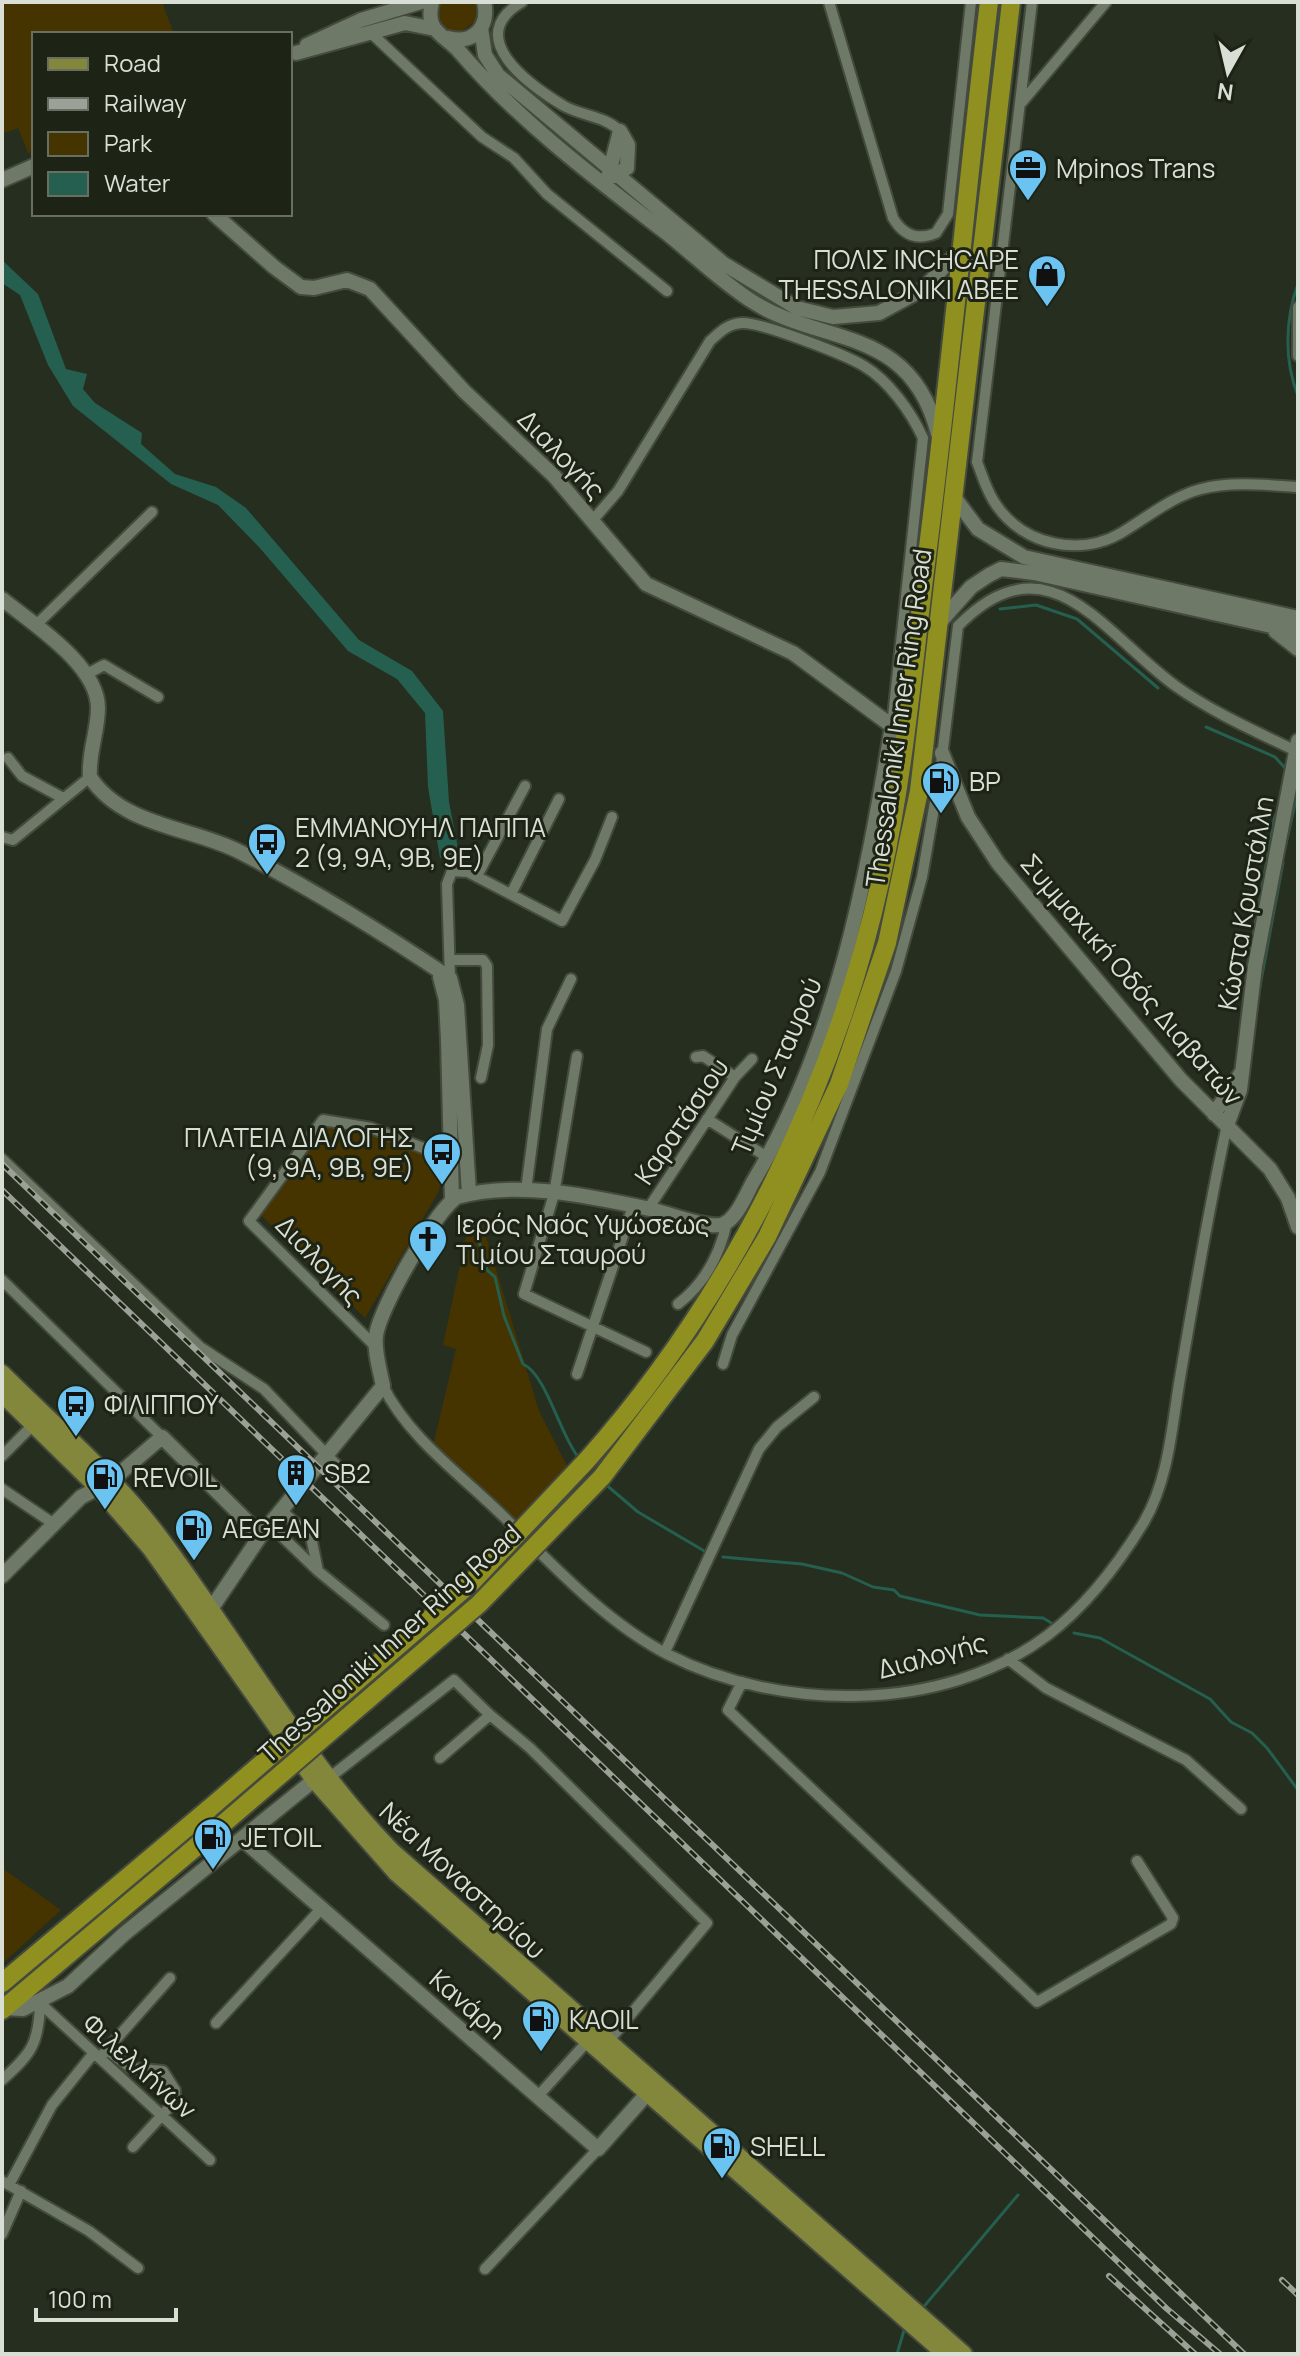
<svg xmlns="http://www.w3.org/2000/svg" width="1300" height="2356" font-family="Manrope,sans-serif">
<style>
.green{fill:#453400}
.water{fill:#255f4f}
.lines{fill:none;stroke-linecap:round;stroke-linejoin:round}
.stream{stroke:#255f4f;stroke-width:3}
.street-casing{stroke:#444a3d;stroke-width:14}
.secondary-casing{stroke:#444a3d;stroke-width:18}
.primary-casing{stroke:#444a3d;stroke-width:20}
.highway-casing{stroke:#444a3d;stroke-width:22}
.street{stroke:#6f7967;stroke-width:10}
.secondary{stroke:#6f7967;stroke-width:14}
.primary{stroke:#83873c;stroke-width:16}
.highway{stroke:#909020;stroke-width:18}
.rail-casing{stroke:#9ba196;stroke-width:6}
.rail{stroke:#1d2415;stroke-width:3;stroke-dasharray:9;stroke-linecap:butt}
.highway-bridge-casing{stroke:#444a3d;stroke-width:22;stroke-linecap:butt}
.highway-bridge{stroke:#909020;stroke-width:18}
.labels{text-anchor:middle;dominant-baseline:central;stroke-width:6;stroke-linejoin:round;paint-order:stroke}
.poi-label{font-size:26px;fill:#d9dfd5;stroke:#1d2415;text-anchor:start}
.street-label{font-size:26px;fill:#d9dfd5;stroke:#1d2415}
</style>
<rect width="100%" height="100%" fill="#262e1f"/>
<path class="green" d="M 2,2 L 162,2 L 174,34 L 34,34 L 34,151 L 28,153 L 18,128 L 2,134 Z
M 440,2 L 475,2 L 477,20 L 461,32 L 448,30 L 438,20 Z
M 324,1122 L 383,1135 L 443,1161 L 439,1191 L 365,1318 L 260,1214 Z
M 482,1223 L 539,1411 L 567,1466 L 512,1524 L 432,1450 L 456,1349 L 443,1345 L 467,1232 Z
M 2,1868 L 61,1910 L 2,1964 Z"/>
<path class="water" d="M 2,260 L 38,294 L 66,369 L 87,374 L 83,389 L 95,403 L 142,433 L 141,444 L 175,474 L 216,487 L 246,508 L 359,640 L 412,671 L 443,711 L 449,802 L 460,858 L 440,858 L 428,787 L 425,713 L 397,679 L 348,651 L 259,547 L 218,505 L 171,484 L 73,406 L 48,365 L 20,295 L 2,283 Z"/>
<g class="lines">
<path class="stream" d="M 1298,284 C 1285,319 1284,361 1298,396
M 1000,609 L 1036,605 L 1077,619 L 1158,688
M 1206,727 L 1275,757 L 1285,768
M 1285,848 L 1298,791
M 1252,942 L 1275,815
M 1258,997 L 1283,863
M 474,1224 L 487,1270 L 495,1277 L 504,1316 L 523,1364 C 547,1375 560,1436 579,1458
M 604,1483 L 638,1512 L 706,1552
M 723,1557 L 802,1564 L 842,1573 L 873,1587 L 894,1590 L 900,1596 L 980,1615 L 1043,1618 L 1053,1624
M 1074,1633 L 1100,1638 L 1210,1699 L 1231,1722 L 1252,1733 L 1267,1748 L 1298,1790
M 921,2310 L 1018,2195
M 897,2354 L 905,2327"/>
<defs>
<path id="street" d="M 522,2 C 462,37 529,85 564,106 C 582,116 605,116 620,131
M 829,2 L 893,218 C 903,235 917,241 936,233 L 948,214 L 971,2
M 1032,2 L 977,462 C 983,477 987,493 997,506 C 1024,545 1080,557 1121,533 C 1148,517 1171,497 1201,489 C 1231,481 1267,485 1298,487
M 370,32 L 482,137 L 514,158 L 547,194 L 667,291
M 1022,102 L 1106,2
M 1298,307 L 1298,356
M 593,520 L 618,491 L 710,341 C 720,332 727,324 742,323 C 761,322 846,355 864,366 C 889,381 911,412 923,438 L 892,726
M 35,626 L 152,512
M 87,674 L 104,665 L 158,697
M 8,758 L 22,776 L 63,798
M 2,837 L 13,840 L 90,777
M 477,876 L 525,786
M 511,894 L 559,799
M 451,960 L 483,960 L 487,966 L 488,1045 L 481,1078
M 450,978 L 447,884 L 452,871 L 468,872 L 562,921 L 595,860 L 612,817
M 577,1056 L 554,1194 L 524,1294 L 646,1352
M 696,1057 L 703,1056 L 735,1077
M 707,1119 L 767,1157
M 2,1159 L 200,1347 L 264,1389 L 349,1478
M 526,1190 L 547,1029 L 571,979
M 648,1209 L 735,1077 L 752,1059
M 2,1280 L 162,1437
M 678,1304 C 704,1284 720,1254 727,1222
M 375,1346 L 249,1221 L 323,1120 L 371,1128 L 452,1159
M 723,1364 L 732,1335 L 820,1172 L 896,971 L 922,877 L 940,773 L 958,626 C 1049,533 1105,636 1177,687 C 1214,713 1255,731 1296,751
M 577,1374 L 633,1206
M 383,1386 C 408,1437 461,1475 502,1515 C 552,1564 604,1621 667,1654 C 780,1712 943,1714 1048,1635 C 1086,1606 1119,1563 1144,1522 C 1170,1477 1172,1422 1181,1372 C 1195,1289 1209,1207 1227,1125
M 2,1456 L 33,1425
M 2,1489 L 54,1524
M 281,1510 L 311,1537 L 318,1571 L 384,1625
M 269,1524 L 318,1571
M 665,1652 L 759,1449 L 777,1427 L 814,1397
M 1008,1659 L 1046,1688 L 1186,1760 L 1241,1809
M 742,1682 L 728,1710 L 1037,2002 L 1171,1924 L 1173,1918 L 1137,1861
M 490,1715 L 530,1748 L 707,1923 L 607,2043
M 329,1778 L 454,1680 L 490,1715 L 440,1758
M 40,2003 L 210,2160
M 216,2023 L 321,1909
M 107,2050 L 131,2068 L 163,2071 L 175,2090 L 175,2101 L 133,2147
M 103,2054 L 170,1978
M 2,2080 C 31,2054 39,2044 40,2003
M 538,2096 L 587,2042
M 2,2181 L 89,2231 L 138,2268
M 9,2185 L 52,2105 L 93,2054
M 2,2234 L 21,2191
M 485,2269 L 598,2149"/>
<path id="secondary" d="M 432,2 C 430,10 429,18 433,26 C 439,36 451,42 459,51 C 519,121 596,179 669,235 C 696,257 721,281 750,300 C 821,347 910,323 938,434
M 481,28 L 485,55 L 498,75 L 724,264 L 797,308 L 833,317 L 879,313 L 923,289 L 963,247
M 448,38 C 473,45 490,27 484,2
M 307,45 L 361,20 L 421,2
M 296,53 L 405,23 L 435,29
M 608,177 L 620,131
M 609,178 L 627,168 L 628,145 L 620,131
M 2,180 L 34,166
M 954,497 L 978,529 L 1024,557 L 1298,618
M 2,599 C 33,624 98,665 98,708 C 98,731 88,754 90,777 C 123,827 192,827 240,852 C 312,889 383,933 450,978 L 457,1005 L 469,1193
M 941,621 L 971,587 L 989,575 L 1001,569 L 1034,573 L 1298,632
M 1275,631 L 1298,649
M 942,753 L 968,817 L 998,863 L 1181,1080 L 1270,1169 L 1288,1198 L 1298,1227
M 440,977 L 446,1000 L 448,1040 L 452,1200
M 1214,1114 L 1241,1073
M 1227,1125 L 1240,1090 L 1255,966 L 1298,741
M 2,1576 L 81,1497 L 111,1481 L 162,1437 L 261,1535 L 383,1386 C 380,1370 374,1352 376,1336 C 379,1309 435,1211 457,1197 C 518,1180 589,1196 650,1209 C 667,1213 705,1228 721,1225 C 736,1221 746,1195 753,1182 C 836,1044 866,882 892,726 L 793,653 L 646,584 L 554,476 L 464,391 L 370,289 L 347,280 L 314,288 L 301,287 L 274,267 L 214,214
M 211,1609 L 261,1535
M 242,1839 L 598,2149 L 653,2087
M 2,2008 L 23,2009 L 68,1986 L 124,1934 L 314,1780"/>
<path id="primary" d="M 2,1373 C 55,1426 114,1476 159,1536 C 237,1640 301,1757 392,1851 L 964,2354
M 2,1394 L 98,1488 L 150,1548 L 314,1780 L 396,1873 L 945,2354"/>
<path id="highway" d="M 587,1460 C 731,1298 835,1089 881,878 C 903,780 912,679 924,579 C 949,387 966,194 989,2
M 602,1477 L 705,1341 L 767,1237 L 839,1084 L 887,943 L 919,791 L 1011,2
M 2,1983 L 210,1808
M 2,2010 L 223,1824"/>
</defs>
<use href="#street" class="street-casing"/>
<use href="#secondary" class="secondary-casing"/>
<use href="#primary" class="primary-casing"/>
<use href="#highway" class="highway-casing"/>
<use href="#street" class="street"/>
<use href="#secondary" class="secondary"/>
<use href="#primary" class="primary"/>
<use href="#highway" class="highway"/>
<defs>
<path id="rail" d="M 2,1164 L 1244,2354
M 2,1190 L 1166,2308 L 1220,2354
M 1109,2276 L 1195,2354
M 1282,2280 L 1298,2295"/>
</defs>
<use href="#rail" class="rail-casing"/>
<use href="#rail" class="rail"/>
<defs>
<path id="highway-bridge" d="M 210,1808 L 471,1583 L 587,1460
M 223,1824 L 479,1604 L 602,1477"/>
</defs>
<use href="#highway-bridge" class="highway-bridge-casing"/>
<use href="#highway-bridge" class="highway-bridge"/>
</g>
<defs>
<symbol id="office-pin" viewBox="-11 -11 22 30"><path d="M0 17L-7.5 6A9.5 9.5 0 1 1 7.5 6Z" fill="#6bc3f2" stroke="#1d2415"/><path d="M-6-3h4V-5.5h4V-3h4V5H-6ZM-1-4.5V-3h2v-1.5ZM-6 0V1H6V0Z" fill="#111"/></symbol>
<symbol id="shop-pin" viewBox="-11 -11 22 30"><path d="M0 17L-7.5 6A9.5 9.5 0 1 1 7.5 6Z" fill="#6bc3f2" stroke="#1d2415"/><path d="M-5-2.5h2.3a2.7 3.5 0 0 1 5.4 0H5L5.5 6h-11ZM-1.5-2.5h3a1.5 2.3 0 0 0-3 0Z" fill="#111"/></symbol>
<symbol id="fuel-pin" viewBox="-11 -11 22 30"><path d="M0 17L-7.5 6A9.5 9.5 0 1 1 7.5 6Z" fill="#6bc3f2" stroke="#1d2415"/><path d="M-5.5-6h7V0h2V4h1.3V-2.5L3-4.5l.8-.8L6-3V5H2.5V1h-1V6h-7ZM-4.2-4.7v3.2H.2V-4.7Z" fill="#111"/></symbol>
<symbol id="bus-pin" viewBox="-11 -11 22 30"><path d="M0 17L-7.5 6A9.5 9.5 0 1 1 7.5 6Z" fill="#6bc3f2" stroke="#1d2415"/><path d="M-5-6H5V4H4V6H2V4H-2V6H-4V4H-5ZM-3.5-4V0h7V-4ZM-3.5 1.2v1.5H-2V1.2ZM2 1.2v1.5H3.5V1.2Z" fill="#111"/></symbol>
<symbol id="church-pin" viewBox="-11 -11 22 30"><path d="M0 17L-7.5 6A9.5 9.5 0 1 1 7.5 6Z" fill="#6bc3f2" stroke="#1d2415"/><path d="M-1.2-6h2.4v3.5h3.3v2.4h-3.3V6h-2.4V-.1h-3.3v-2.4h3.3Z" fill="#111"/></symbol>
<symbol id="building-pin" viewBox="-11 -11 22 30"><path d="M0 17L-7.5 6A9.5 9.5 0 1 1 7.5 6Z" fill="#6bc3f2" stroke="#1d2415"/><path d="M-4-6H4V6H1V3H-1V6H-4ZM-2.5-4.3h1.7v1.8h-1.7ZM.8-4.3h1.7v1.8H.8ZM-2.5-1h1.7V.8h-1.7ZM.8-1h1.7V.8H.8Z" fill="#111"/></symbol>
</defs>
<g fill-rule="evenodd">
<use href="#office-pin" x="1006" y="146" width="44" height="60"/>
<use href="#shop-pin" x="1025" y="252" width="44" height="60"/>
<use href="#fuel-pin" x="919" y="759" width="44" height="60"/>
<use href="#bus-pin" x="245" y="820" width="44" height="60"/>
<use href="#bus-pin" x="420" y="1130" width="44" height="60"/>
<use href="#church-pin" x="406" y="1217" width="44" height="60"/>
<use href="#bus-pin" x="54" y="1382" width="44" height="60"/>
<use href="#building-pin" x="274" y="1451" width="44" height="60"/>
<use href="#fuel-pin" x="83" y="1455" width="44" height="60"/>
<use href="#fuel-pin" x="172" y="1506" width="44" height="60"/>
<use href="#fuel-pin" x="191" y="1815" width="44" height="60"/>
<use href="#fuel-pin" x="519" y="1997" width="44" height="60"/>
<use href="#fuel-pin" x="700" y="2124" width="44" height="60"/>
</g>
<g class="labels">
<g class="poi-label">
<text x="1056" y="168">Mpinos Trans</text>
<text x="1019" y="259" text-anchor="end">ΠΟΛΙΣ INCHCAPE<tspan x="1019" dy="30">THESSALONIKI ΑΒΕΕ</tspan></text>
<text x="969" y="781">BP</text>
<text x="295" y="827">ΕΜΜΑΝΟΥΗΛ ΠΑΠΠΑ<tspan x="295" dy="30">2 (9, 9Α, 9Β, 9Ε)</tspan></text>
<text x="414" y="1137" text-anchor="end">ΠΛΑΤΕΙΑ ΔΙΑΛΟΓΗΣ<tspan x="414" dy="30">(9, 9Α, 9Β, 9Ε)</tspan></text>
<text x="456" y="1224">Ιερός Ναός Υψώσεως<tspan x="456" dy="30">Τιμίου Σταυρού</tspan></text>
<text x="104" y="1404">ΦΙΛΙΠΠΟΥ</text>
<text x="324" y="1473">SB2</text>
<text x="133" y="1477">REVOIL</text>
<text x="222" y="1528">AEGEAN</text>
<text x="241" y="1837">JETOIL</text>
<text x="569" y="2019">KAOIL</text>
<text x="750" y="2146">SHELL</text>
</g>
<g class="street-label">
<text transform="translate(562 454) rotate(46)">Διαλογής</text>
<text transform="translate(898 718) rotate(-82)">Thessaloniki Inner Ring Road</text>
<text transform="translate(1245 903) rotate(-80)">Κώστα Κρυστάλλη</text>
<text transform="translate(1132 979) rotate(49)">Συμμαχική Οδός Διαβατών</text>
<text transform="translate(776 1066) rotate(-67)">Τιμίου Σταυρού</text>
<text transform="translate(681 1121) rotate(-56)">Καρατάσιου</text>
<text transform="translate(320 1260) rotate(46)">Διαλογής</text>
<text transform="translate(389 1643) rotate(-42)">Thessaloniki Inner Ring Road</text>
<text transform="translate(932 1655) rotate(-15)">Διαλογής</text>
<text transform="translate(463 1880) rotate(43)">Νέα Μοναστηρίου</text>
<text transform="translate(468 2004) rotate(41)">Κανάρη</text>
<text transform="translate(140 2066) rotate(42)">Φιλελλήνων</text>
</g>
</g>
<rect width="1300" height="2356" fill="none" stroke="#d9dfd5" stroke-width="8"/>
<rect x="32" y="32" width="260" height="184" fill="#1d2415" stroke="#686f62" stroke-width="2"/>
<rect x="48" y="58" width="40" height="12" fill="#83873c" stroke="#686f62" stroke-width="2"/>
<text x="104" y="72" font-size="24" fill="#d9dfd5">Road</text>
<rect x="48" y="98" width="40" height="12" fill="#9ba196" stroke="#686f62" stroke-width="2"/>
<text x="104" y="112" font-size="24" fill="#d9dfd5">Railway</text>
<rect x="48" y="132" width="40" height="24" fill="#453400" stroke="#686f62" stroke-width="2"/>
<text x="104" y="152" font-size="24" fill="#d9dfd5">Park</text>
<rect x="48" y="172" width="40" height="24" fill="#255f4f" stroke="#686f62" stroke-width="2"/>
<text x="104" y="192" font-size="24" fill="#d9dfd5">Water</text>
<g transform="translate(1228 72) rotate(188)" stroke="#1d2415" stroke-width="6" paint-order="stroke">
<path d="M0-6L14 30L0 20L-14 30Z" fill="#d9dfd5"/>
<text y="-12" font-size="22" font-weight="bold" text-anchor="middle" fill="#d9dfd5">N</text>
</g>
<path d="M36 2308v12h140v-12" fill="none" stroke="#d9dfd5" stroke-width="4"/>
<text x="48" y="2308" font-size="24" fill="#d9dfd5" stroke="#1d2415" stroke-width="6" paint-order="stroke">100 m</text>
</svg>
